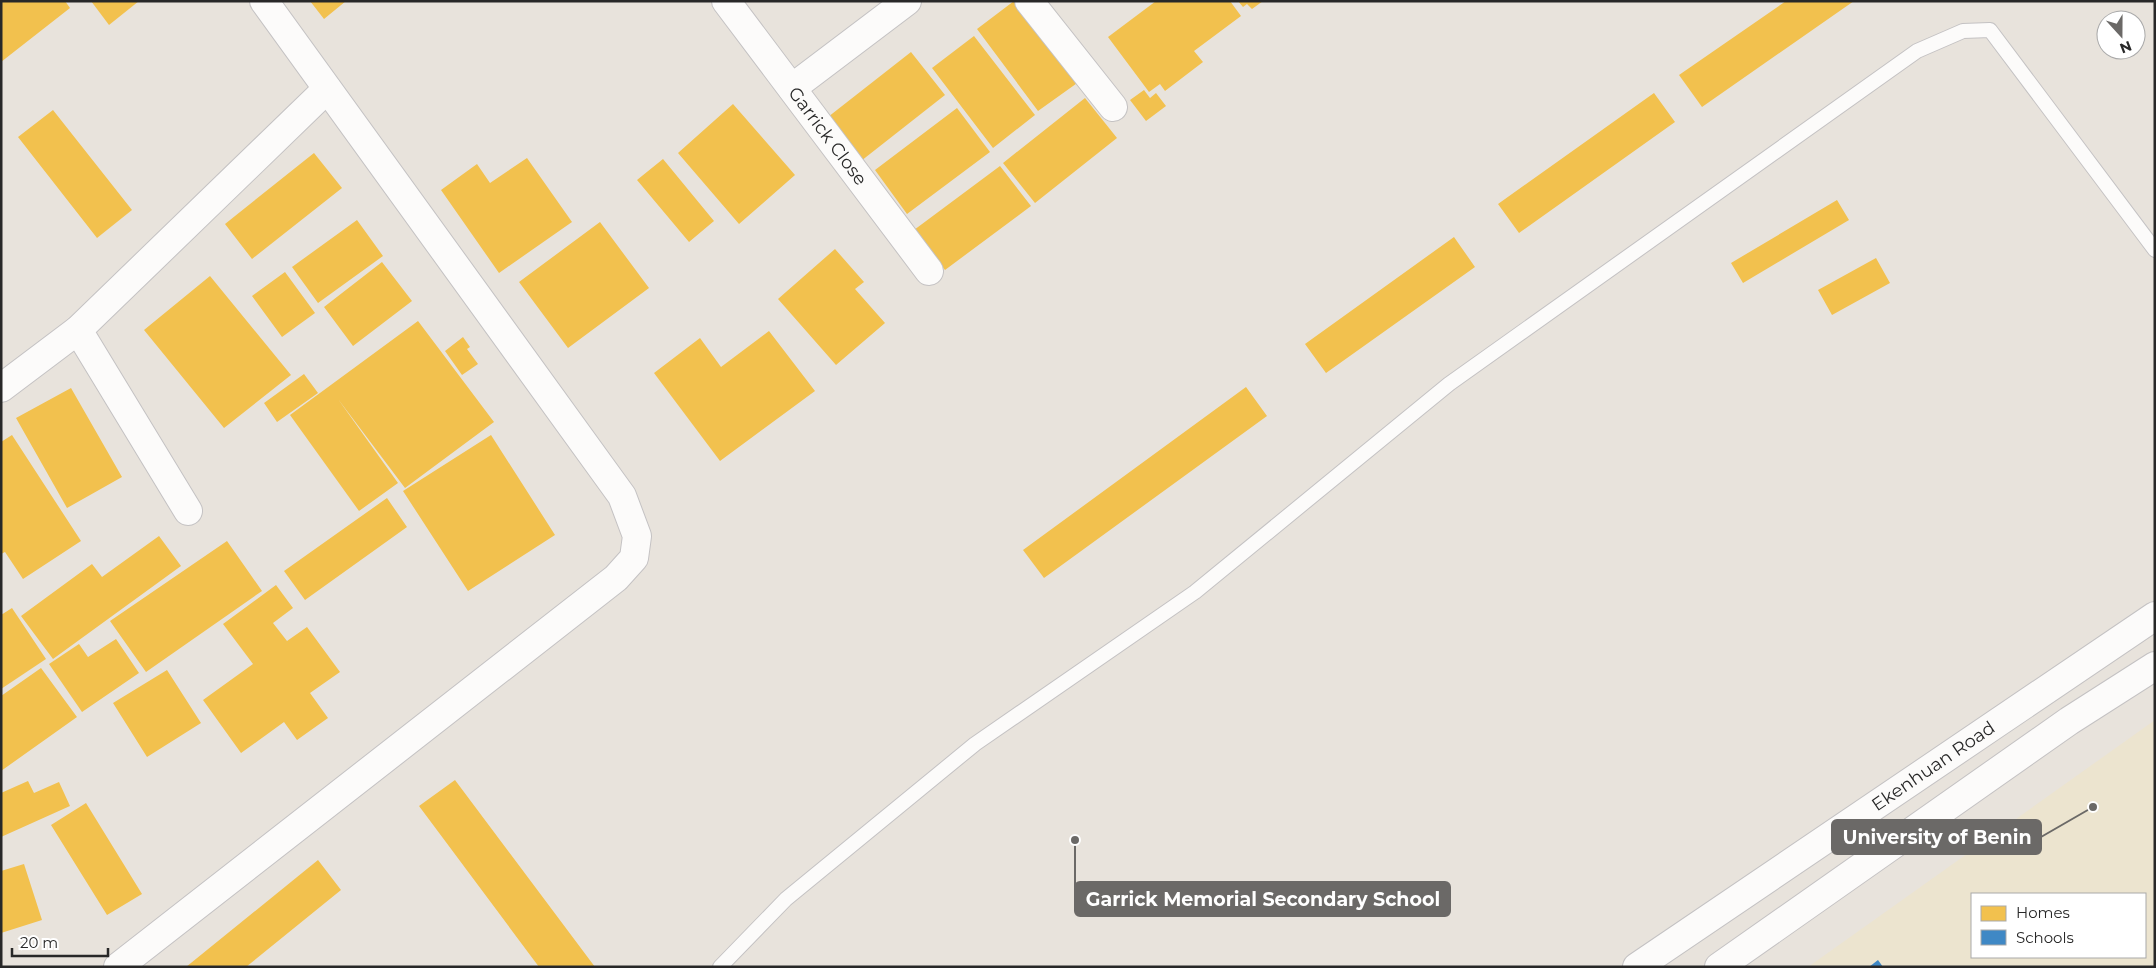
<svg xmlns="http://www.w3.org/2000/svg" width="2156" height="968" font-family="Montserrat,sans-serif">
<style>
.education{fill:#ece4cf;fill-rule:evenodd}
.homes{fill:#f2c14e}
.schools{fill:#3f88c5}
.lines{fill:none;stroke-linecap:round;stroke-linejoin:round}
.lane-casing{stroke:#c4c2c3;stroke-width:16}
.street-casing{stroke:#c4c2c3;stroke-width:30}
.secondary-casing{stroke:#c4c2c3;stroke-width:30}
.lane{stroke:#fcfbfa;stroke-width:14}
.street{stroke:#fcfbfa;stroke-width:28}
.secondary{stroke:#fcfbfa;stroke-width:28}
.labels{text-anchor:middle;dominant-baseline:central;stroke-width:5;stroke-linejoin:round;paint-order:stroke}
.street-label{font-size:18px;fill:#282828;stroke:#fff}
.leader{fill:none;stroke:#6b6967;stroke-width:2}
.callout-dot{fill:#6b6967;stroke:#fff;stroke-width:2}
.callout{fill:#6b6967;stroke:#6b6967;stroke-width:2}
.callout-label{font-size:19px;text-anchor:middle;font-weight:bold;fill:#fff}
</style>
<rect width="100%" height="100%" fill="#e8e3dc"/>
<path class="education" d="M 2155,720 L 2155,967 L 1808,967 ZM 1972,894 L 2145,894 L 2145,957 L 1972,957 Z"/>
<path class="homes" d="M 1,1 L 65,1 L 70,8 L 1,62 Z
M 91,1 L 139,1 L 109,25 Z
M 310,1 L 346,1 L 324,19 Z
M 1014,1 L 1020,1 L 1080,81 L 1038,111 L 977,29 Z
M 1156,1 L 1230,1 L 1241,16 L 1194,51 L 1203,62 L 1165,91 L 1160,84 L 1149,92 L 1108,37 Z
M 1238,1 L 1263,1 L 1252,9 L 1247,4 L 1243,7 Z
M 1786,1 L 1854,1 L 1702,107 L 1679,75 Z
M 974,36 L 1035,115 L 993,148 L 932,68 Z
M 911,52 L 945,95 L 861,161 L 828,117 Z
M 1144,90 L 1150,98 L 1156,93 L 1166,106 L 1146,121 L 1130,100 Z
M 1654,93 L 1675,122 L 1519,233 L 1498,204 Z
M 1085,98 L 1117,138 L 1035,203 L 1003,163 Z
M 733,104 L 795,175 L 739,224 L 678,153 Z
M 957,108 L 990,152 L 907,214 L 875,170 Z
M 53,110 L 132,210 L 97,238 L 18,137 Z
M 314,153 L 342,188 L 252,259 L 225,224 Z
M 527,158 L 572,222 L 499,273 L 441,190 L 477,164 L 490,183 Z
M 663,159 L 714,221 L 689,242 L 637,180 Z
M 1000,166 L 1031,206 L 945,270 L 914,230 Z
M 1837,200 L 1849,220 L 1743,283 L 1731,263 Z
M 357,220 L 383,256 L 318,303 L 292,267 Z
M 600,222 L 649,288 L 568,348 L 519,282 Z
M 1454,237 L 1475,267 L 1326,373 L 1305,344 Z
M 835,249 L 864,282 L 855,289 L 885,323 L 836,365 L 778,299 Z
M 1876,258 L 1890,283 L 1832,315 L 1818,290 Z
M 382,262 L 412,301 L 353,346 L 324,307 Z
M 285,272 L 315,313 L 282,337 L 252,296 Z
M 210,276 L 291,375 L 224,428 L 144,330 Z
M 418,321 L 494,422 L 405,488 L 338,399 L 398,483 L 359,511 L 290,415 Z
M 769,331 L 815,391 L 720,461 L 654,373 L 700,338 L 721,367 Z
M 463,337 L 470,347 L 467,349 L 478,364 L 462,375 L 445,351 Z
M 304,374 L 318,393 L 277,422 L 264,403 Z
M 1246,387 L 1267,416 L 1044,578 L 1023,550 Z
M 71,388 L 122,477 L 67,508 L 16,418 Z
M 12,435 L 81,541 L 23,579 L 5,552 L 1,554 L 1,442 Z
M 491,435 L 555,535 L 468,591 L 403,491 Z
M 387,498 L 407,527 L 305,600 L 284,571 Z
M 159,536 L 181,566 L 53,659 L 21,616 L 92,564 L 102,577 Z
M 227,541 L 262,591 L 146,672 L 110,621 Z
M 276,585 L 293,608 L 273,623 L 287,641 L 307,627 L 340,672 L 310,693 L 328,718 L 297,740 L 284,722 L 241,753 L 203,700 L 253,664 L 223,624 Z
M 12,608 L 46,659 L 1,689 L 1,615 Z
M 116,639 L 139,673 L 82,712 L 49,664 L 79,644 L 88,657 Z
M 41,668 L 77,717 L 1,771 L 1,696 Z
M 167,670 L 201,723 L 147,757 L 113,703 Z
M 455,780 L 595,967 L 539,967 L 419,806 Z
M 28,781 L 34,793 L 59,782 L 70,806 L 1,837 L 1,793 Z
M 86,803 L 142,894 L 107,915 L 51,825 Z
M 318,860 L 341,890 L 246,967 L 186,967 Z
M 24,864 L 42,920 L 1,933 L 1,871 Z"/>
<path class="schools" d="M 1878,960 L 1883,967 L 1869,967 Z"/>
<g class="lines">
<defs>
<path id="lane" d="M 720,967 L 786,899 L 975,744 L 1195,592 L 1449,384 L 1917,51 L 1963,31 L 1990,30 L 2155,250"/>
<g id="street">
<path id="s1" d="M 726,1 L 929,271"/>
<path d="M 1029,1 L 1113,107"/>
<path d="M 792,88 L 907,1"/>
<path d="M 78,330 L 188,511"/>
<path d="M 1,388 L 78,330 L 327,89"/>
<path d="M 118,967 L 616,578 L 634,558 L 637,536 L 622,496 L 264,1"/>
</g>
<g id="secondary">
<path id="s2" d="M 1637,967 L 2155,616"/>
<path d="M 1719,967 L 2069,721 L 2155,666"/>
</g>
</defs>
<use href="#lane" class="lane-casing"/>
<use href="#street" class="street-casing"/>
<use href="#secondary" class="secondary-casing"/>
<use href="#lane" class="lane"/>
<use href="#street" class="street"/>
<use href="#secondary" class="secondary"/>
</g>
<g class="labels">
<g class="street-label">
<text stroke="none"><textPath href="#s1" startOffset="169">Garrick Close</textPath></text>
<text stroke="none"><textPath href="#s2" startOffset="358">Ekenhuan Road</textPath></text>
</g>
</g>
<path class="leader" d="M2093 807L2041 837M1075 840L1075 899"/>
<g class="callout-dot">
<circle cx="2093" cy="807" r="5"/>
<circle cx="1075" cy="840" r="5"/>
</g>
<g class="callout">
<rect x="1832" y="820" width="209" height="34" rx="5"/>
<rect x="1075" y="882" width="375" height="34" rx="5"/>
</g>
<g class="callout-label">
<text x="1937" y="844">University of Benin</text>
<text x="1263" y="906">Garrick Memorial Secondary School</text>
</g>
<rect width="2156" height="968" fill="none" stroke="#282828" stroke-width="5"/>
<rect x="1971" y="893" width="175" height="65" fill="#ffffff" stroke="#a9a9a9"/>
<rect x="1981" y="906" width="25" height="15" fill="#f2c14e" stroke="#a9a9a9"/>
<text x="2016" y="918" font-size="15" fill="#282828">Homes</text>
<rect x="1981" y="930" width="25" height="15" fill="#3f88c5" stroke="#a9a9a9"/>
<text x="2016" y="943" font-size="15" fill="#282828">Schools</text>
<g transform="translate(2121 35) rotate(159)"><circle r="24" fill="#ffffff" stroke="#a9a9a9"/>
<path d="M0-4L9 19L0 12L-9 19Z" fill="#6b6967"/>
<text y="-8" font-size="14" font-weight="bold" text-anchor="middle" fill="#282828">N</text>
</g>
<path d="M12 948v8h96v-8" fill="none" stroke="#282828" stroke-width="2.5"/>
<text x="20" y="948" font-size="15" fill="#282828" stroke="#ffffff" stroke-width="4" paint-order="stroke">20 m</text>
</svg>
